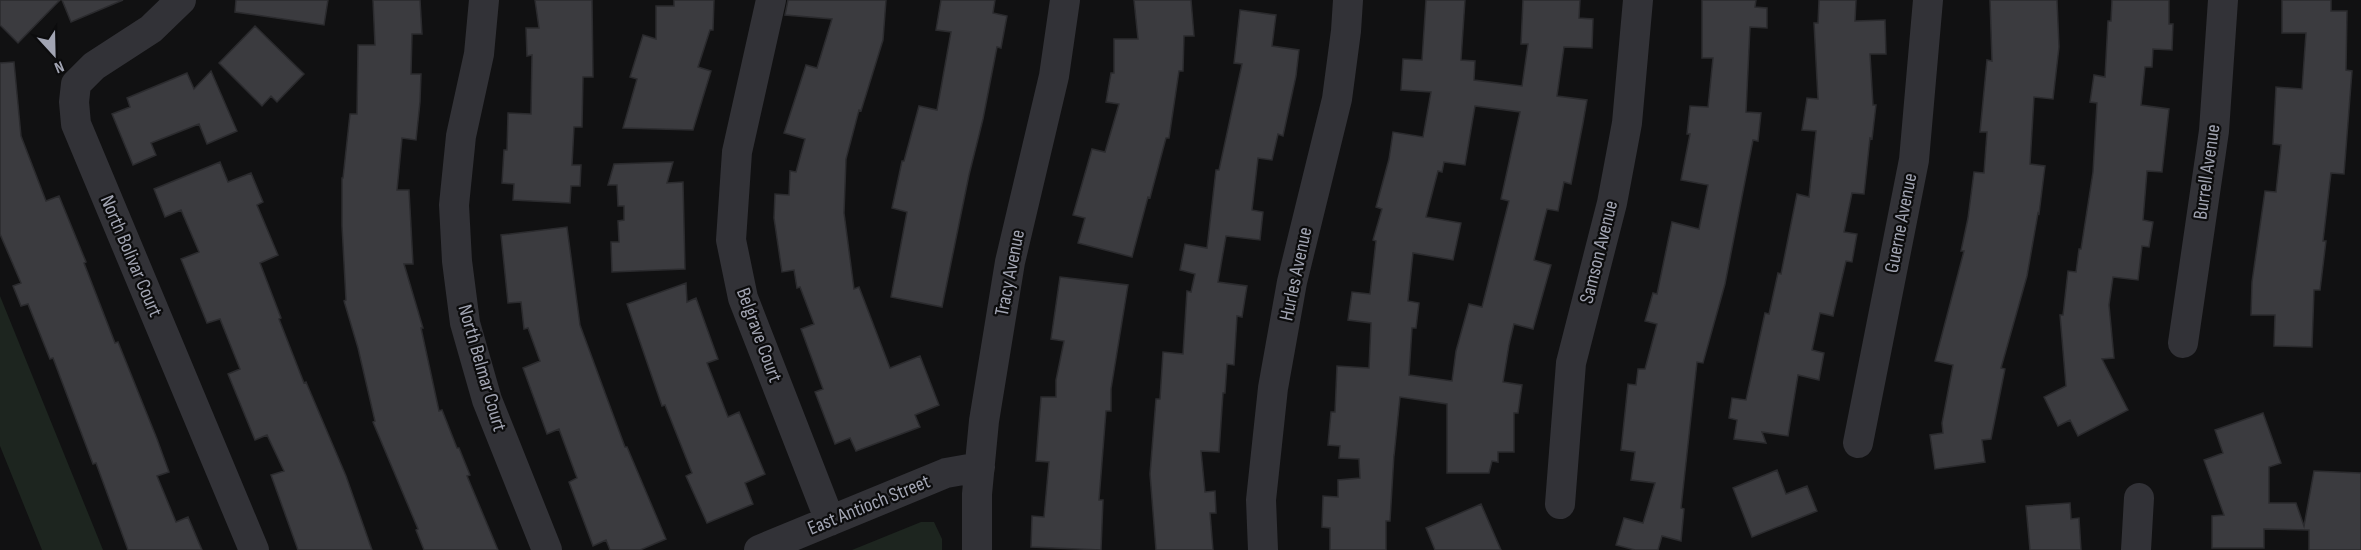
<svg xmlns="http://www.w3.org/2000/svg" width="2361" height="550" font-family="'Sofia Sans Condensed',sans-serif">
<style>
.green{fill:#1d251f}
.building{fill:#3b3b3f;stroke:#2b2b2e;stroke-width:1.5;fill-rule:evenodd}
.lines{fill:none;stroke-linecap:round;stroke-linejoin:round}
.minor{stroke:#323237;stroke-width:30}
.labels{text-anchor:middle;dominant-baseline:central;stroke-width:4.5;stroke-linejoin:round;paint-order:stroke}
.street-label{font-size:20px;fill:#a2a5b3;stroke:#0c0c0d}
</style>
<rect width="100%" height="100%" fill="#111112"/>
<path class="green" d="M 0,296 L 103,550 L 42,550 L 0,446 Z
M 921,522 L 934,522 L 942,539 L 942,550 L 852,550 Z"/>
<path class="building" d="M 0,0 L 60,0 L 18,43 L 0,25 Z
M 62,0 L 123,0 L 71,22 Z
M 236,0 L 328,0 L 324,25 L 235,12 Z
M 373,0 L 420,0 L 422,34 L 412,34 L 411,74 L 421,74 L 420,102 L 416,140 L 402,138 L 397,190 L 409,190 L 413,264 L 404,264 L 423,328 L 421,328 L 439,411 L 442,410 L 457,448 L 459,448 L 470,475 L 467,476 L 498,550 L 424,550 L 416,530 L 418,529 L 373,422 L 375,421 L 358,348 L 344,301 L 346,300 L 342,226 L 342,178 L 343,178 L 350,114 L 357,114 L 358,45 L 375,45 Z
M 535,0 L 592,0 L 593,77 L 583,77 L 582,127 L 574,127 L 572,165 L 581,165 L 580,186 L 571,186 L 570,203 L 513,200 L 514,184 L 502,183 L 504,150 L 507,150 L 508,113 L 531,114 L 532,55 L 527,56 L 526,28 L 539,28 Z
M 674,0 L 714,0 L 713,30 L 710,30 L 698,67 L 711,71 L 693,130 L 623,128 L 637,79 L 630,77 L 643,35 L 656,39 L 656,6 L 674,6 Z
M 788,0 L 886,0 L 883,40 L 861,111 L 859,110 L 846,159 L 844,213 L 854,289 L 859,287 L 890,368 L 920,356 L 939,405 L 915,415 L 920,427 L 856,451 L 850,438 L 835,444 L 815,392 L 823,389 L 801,329 L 814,324 L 800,287 L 797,288 L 794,270 L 782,272 L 774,218 L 775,194 L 789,195 L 790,171 L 796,172 L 805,139 L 784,133 L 806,65 L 817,68 L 832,19 L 785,15 Z
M 941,0 L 995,0 L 993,13 L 1007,16 L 1001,48 L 997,47 L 983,119 L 969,175 L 942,307 L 891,297 L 907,212 L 892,208 L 902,161 L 904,161 L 919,106 L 937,110 L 951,32 L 936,30 Z
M 1134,0 L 1191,0 L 1194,36 L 1184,36 L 1183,71 L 1179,71 L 1169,138 L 1166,138 L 1150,198 L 1148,197 L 1132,257 L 1078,243 L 1085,218 L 1073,215 L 1092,149 L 1105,152 L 1119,104 L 1106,102 L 1111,73 L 1114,73 L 1114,39 L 1138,39 Z
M 1426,0 L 1465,0 L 1461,60 L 1475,61 L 1474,80 L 1522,86 L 1528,44 L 1521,44 L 1523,0 L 1580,0 L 1579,18 L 1593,19 L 1592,48 L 1564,47 L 1557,96 L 1587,100 L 1583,123 L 1571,184 L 1564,182 L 1558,211 L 1547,209 L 1534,260 L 1551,265 L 1533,329 L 1514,324 L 1509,345 L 1503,382 L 1522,385 L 1518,413 L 1514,413 L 1514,452 L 1498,452 L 1498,462 L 1492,461 L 1489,473 L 1447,473 L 1447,404 L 1400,397 L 1394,456 L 1394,454 L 1390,521 L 1386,521 L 1386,550 L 1330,550 L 1330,528 L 1322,527 L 1323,496 L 1338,497 L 1338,480 L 1360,478 L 1359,459 L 1339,458 L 1340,446 L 1328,445 L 1331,412 L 1335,412 L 1337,366 L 1369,368 L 1371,323 L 1348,320 L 1352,292 L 1370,294 L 1376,241 L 1373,240 L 1382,209 L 1376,207 L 1389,159 L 1393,132 L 1423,137 L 1431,92 L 1401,90 L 1403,59 L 1422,60 ZM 1475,106 L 1520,112 L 1501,199 L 1509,201 L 1482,307 L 1469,304 L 1456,351 L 1452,381 L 1409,375 L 1412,328 L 1416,328 L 1419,303 L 1408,301 L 1413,253 L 1453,260 L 1461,223 L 1426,217 L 1438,171 L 1442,172 L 1444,162 L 1465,165 Z
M 1702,0 L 1756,0 L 1755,7 L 1767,8 L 1767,28 L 1750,27 L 1746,112 L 1761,113 L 1758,141 L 1753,140 L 1725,284 L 1703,363 L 1697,362 L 1681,508 L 1684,509 L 1681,541 L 1662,536 L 1658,550 L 1635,550 L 1616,545 L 1624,518 L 1643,523 L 1655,483 L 1631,480 L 1635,452 L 1621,450 L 1628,384 L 1636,385 L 1638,369 L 1645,369 L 1657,324 L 1645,321 L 1653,293 L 1657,294 L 1672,222 L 1699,229 L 1708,185 L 1681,180 L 1690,134 L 1687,134 L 1690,106 L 1708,107 L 1713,58 L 1702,58 Z
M 1819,0 L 1856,0 L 1855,21 L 1885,20 L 1886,54 L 1870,54 L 1873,105 L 1876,105 L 1872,139 L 1870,138 L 1864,194 L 1852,193 L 1844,232 L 1857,234 L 1852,262 L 1846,261 L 1833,316 L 1820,313 L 1812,350 L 1824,353 L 1819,380 L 1798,375 L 1788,436 L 1762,432 L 1766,443 L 1734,439 L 1737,420 L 1729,418 L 1732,398 L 1746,400 L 1765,313 L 1769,314 L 1778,273 L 1781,274 L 1797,194 L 1809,197 L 1816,131 L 1802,130 L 1807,98 L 1818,99 L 1814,23 L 1818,23 Z
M 1990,0 L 2057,0 L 2059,47 L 2053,99 L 2034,97 L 2030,164 L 2045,166 L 2039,214 L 2038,213 L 2027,276 L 2001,368 L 2005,369 L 1991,439 L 1982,440 L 1985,462 L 1935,469 L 1930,435 L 1943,433 L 1942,423 L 1953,365 L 1935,361 L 1964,251 L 1961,251 L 1968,218 L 1974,172 L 1984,173 L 1987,132 L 1980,132 L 1987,60 L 1992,61 Z
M 2112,0 L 2169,0 L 2169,24 L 2173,24 L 2172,50 L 2153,49 L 2152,67 L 2145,67 L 2141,105 L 2169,109 L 2162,172 L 2147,171 L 2143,220 L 2153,222 L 2149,247 L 2142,246 L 2138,280 L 2113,277 L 2109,305 L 2114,358 L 2102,359 L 2128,410 L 2078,436 L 2070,420 L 2058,426 L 2044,397 L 2066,386 L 2060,315 L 2063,315 L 2068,271 L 2076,272 L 2079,249 L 2081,249 L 2093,172 L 2097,103 L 2090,102 L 2094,75 L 2105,77 L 2108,21 L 2111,21 Z
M 2282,0 L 2331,0 L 2331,11 L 2347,11 L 2346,70 L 2352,71 L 2344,174 L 2331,173 L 2323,241 L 2326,241 L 2320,290 L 2314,290 L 2312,347 L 2274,346 L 2275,315 L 2251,315 L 2252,282 L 2265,191 L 2276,192 L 2281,145 L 2273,144 L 2276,87 L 2302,89 L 2306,33 L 2282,33 Z
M 1240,10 L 1276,15 L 1272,46 L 1299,50 L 1296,76 L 1283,136 L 1278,134 L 1272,160 L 1258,158 L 1252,210 L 1263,212 L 1260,240 L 1226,236 L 1218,282 L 1247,286 L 1242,317 L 1237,316 L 1234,365 L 1227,364 L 1225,393 L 1223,393 L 1219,452 L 1201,451 L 1205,492 L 1215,491 L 1216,513 L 1210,513 L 1213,550 L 1156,550 L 1150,474 L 1156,399 L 1160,399 L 1163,352 L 1183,354 L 1187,291 L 1191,292 L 1195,274 L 1180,270 L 1185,244 L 1207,248 L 1216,170 L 1219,170 L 1242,64 L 1234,63 Z
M 255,26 L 304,74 L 277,102 L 271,96 L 262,106 L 219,63 Z
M 14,62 L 21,136 L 46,201 L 59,196 L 86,262 L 84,263 L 115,343 L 118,342 L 157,439 L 169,472 L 157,476 L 176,522 L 188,517 L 202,550 L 128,550 L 96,463 L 93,464 L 53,358 L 50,359 L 28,304 L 21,306 L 13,286 L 21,283 L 0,234 L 0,63 Z
M 211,71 L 237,131 L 207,144 L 199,124 L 151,143 L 156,155 L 133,165 L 112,114 L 130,107 L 127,98 L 187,73 L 194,89 Z
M 220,162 L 228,182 L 251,173 L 263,202 L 257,205 L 278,255 L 260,263 L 281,318 L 279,319 L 304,383 L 306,382 L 346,476 L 372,550 L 298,550 L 271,475 L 284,471 L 267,435 L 255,440 L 228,374 L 240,369 L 220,319 L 207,323 L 181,259 L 199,252 L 181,210 L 165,217 L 154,189 Z
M 673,162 L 667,183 L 683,182 L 685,269 L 612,272 L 611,242 L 619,242 L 618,221 L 624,220 L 624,206 L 618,206 L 617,185 L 608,185 L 614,164 Z
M 567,227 L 580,325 L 625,447 L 627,447 L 666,539 L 640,550 L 610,550 L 606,540 L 593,546 L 569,482 L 577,478 L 559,429 L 547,434 L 523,368 L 540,361 L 528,328 L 524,329 L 521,302 L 508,303 L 501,235 Z
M 1060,277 L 1128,285 L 1111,389 L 1111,411 L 1106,411 L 1099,500 L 1103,500 L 1101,550 L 1031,547 L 1032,516 L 1044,517 L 1049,462 L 1036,461 L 1041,397 L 1056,397 L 1056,380 L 1064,341 L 1051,339 Z
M 686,283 L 687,302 L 696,298 L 718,359 L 707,363 L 728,417 L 739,412 L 765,474 L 745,483 L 753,504 L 707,523 L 686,476 L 692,473 L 665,405 L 662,406 L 627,304 Z
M 2263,413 L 2281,463 L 2269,467 L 2269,503 L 2296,503 L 2304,526 L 2314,471 L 2361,473 L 2361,550 L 2309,550 L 2309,530 L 2264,529 L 2264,548 L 2212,548 L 2212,516 L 2224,515 L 2204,460 L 2223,453 L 2215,430 Z
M 1777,470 L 1786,494 L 1807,486 L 1817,511 L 1752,537 L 1733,488 Z
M 2070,503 L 2071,519 L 2079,518 L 2081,550 L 2030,550 L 2026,506 Z
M 1481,504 L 1501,550 L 1435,550 L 1426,528 Z"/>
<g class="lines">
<path class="minor" d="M 181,0 L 151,29 L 94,66 L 76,84 L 74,102 L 76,124 L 254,550
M 484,0 L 479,54 L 461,136 L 454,205 L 457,261 L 465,323 L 487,400 L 547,550
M 771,0 L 737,152 L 731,240 L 743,298 L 830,521
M 2183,343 L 2214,131 L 2223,0
M 1858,443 L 1914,160 L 1928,0
M 1560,504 L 1571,363 L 1612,203 L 1627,123 L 1638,0
M 759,550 L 946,473 L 980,467
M 977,550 L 977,494 L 984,421 L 1010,262 L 1054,76 L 1065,0
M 1263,550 L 1261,500 L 1273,388 L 1292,282 L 1337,99 L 1346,31 L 1348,0
M 2136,550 L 2139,498"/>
</g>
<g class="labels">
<g class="street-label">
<text transform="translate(2207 172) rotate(-82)">Burrell Avenue</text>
<text transform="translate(1901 223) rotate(-79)">Guerne Avenue</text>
<text transform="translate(1599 252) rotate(-76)">Samson Avenue</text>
<text transform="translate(131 256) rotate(67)">North Bolivar Court</text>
<text transform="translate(1010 273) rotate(-79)">Tracy Avenue</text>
<text transform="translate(1296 274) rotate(-78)">Hurles Avenue</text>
<text transform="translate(759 335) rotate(70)">Belgrave Court</text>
<text transform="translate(482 368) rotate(74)">North Belmar Court</text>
<text transform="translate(869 505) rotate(-22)">East Antioch Street</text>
</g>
</g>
<g transform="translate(54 54) rotate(158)" stroke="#0c0c0d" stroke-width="4.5" paint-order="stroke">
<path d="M0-4.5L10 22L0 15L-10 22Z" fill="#a2a5b3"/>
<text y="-9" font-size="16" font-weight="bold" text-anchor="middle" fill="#a2a5b3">N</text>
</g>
</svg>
